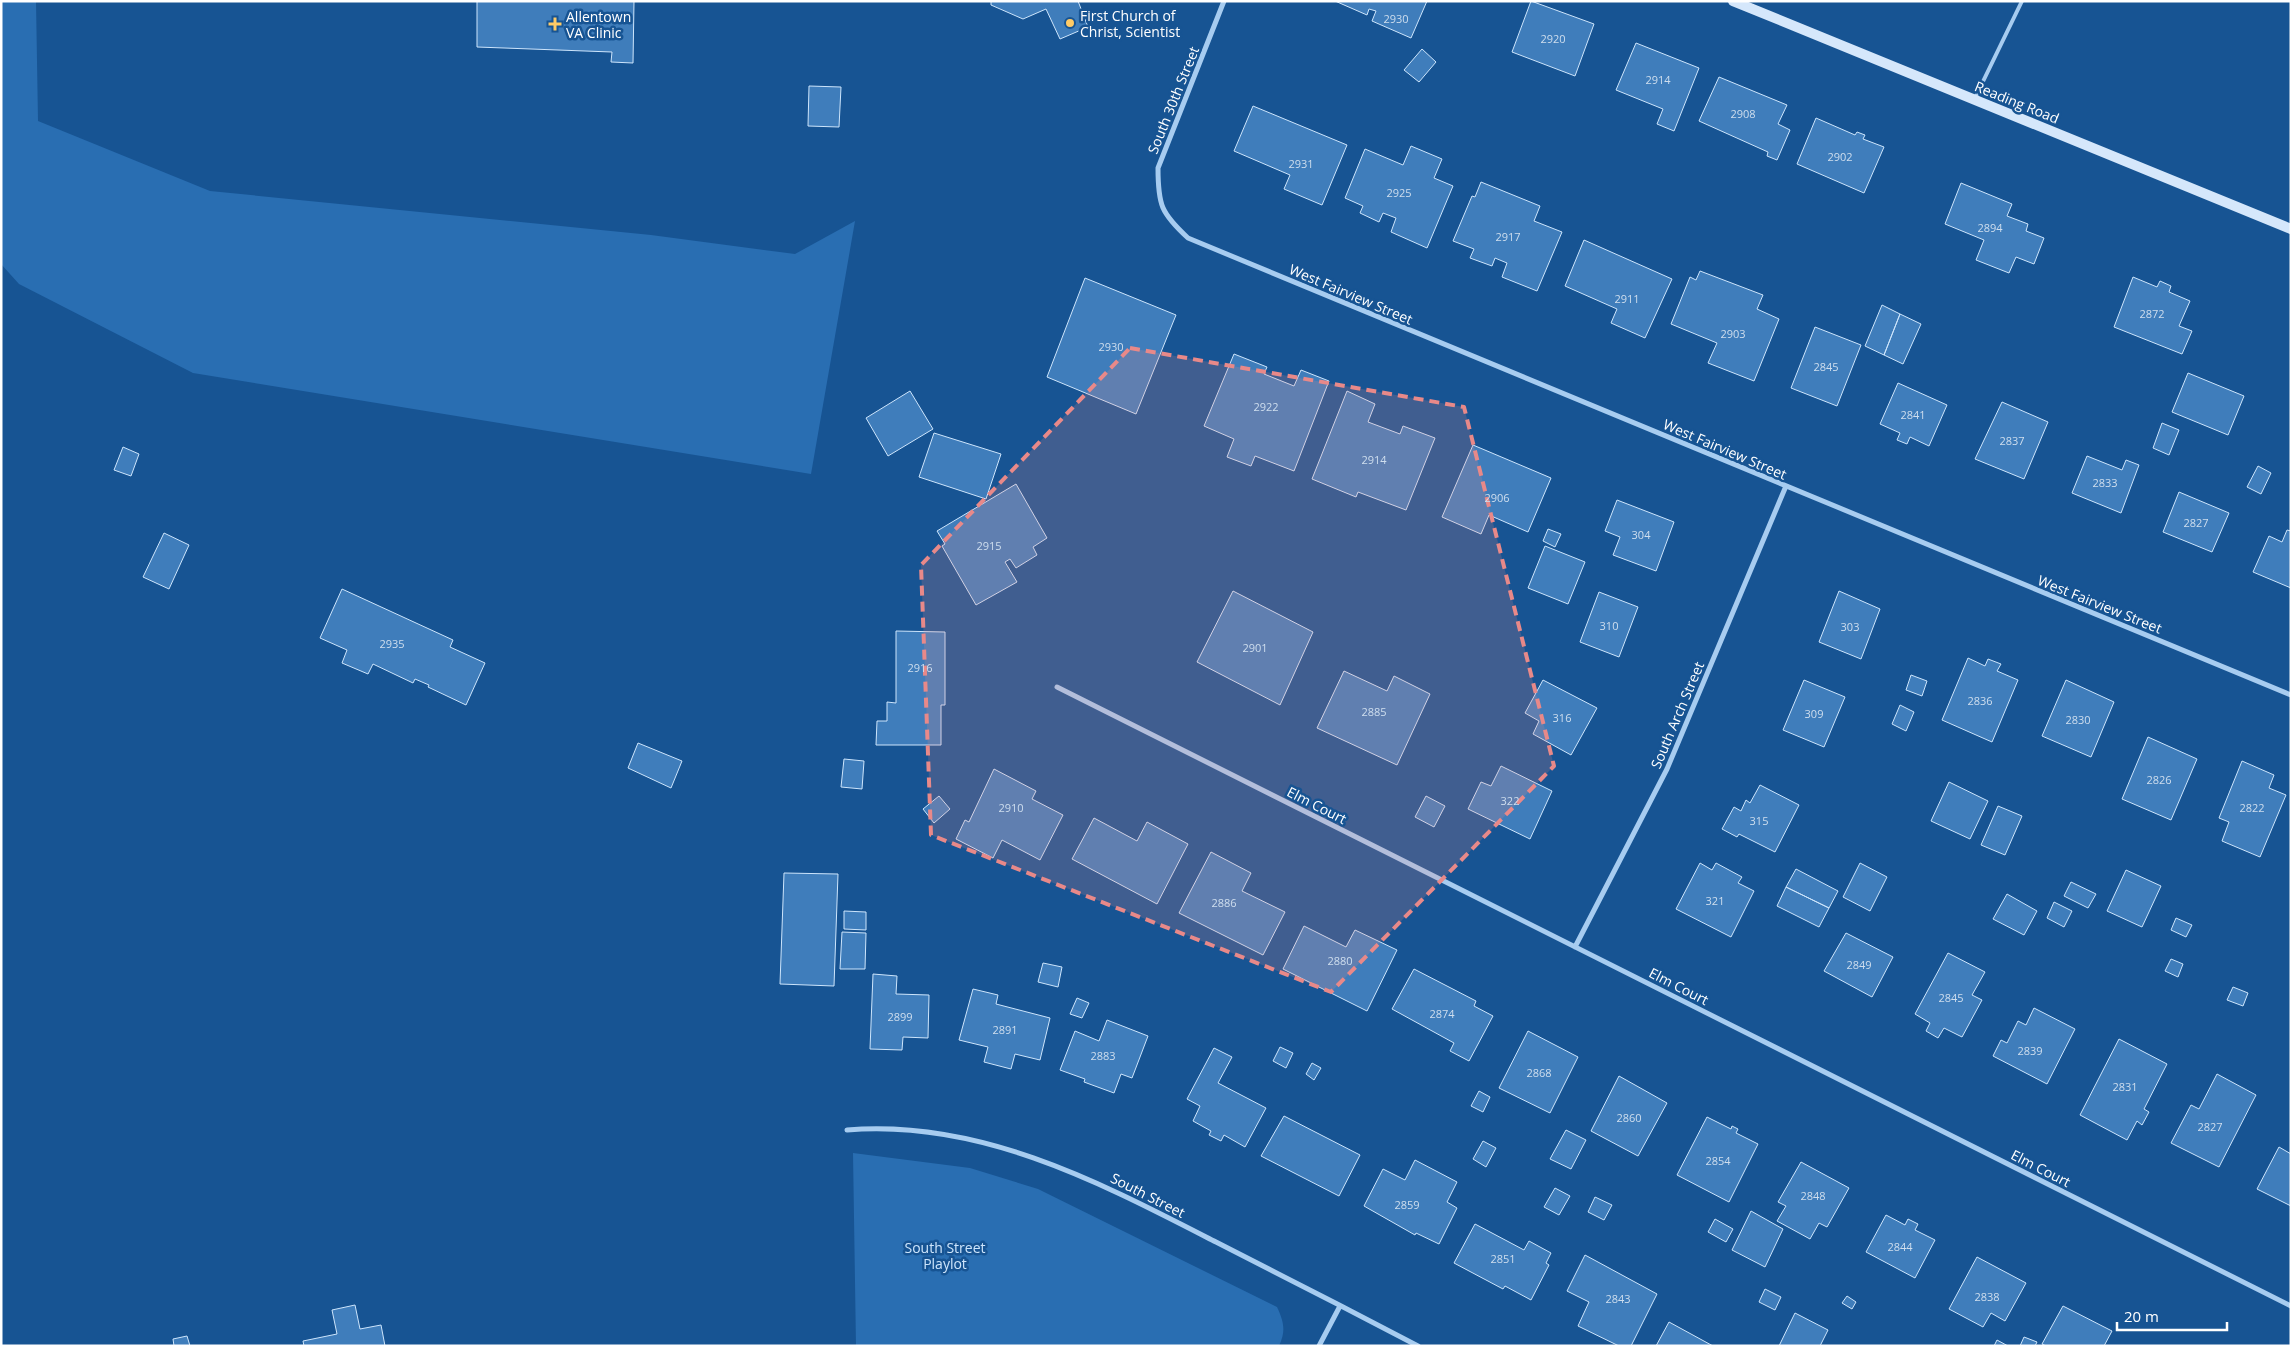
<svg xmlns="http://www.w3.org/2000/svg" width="2292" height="1347" font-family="'Open Sans',sans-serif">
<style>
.green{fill:#296eb2}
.building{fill:#3f7dbb;stroke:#cde5fc}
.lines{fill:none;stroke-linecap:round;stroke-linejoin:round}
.lane{stroke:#a7ccf0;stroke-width:4}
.street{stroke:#a7ccf0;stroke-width:5}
.secondary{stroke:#d5e7fb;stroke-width:10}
.marked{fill:#e88989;fill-opacity:0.2;stroke:#e88989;stroke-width:4;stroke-dasharray:10 6;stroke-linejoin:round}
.poi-dot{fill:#ffcb66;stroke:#175493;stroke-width:2}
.labels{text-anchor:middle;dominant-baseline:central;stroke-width:5;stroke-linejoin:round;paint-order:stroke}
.number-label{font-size:11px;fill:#cfdeee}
.poi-label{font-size:14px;fill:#fff;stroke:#175493;text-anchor:start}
.street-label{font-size:14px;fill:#fff;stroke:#175493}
.park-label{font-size:14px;fill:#cde5fc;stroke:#175493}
</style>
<rect width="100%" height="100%" fill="#175493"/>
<path class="green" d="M 1,1 L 36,1 L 38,121 L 210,191 L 651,235 L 795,254 L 855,221 L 811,474 L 193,373 L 19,284 L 1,264 Z
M 853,1153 L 970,1168 L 1038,1189 L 1277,1307 C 1284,1322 1286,1331 1279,1346 L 856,1346 Z"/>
<path class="building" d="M 477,1 L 634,1 L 633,63 L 611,62 L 612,52 L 477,47 Z
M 991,1 L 1078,1 L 1088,27 L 1060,39 L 1046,9 L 1023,19 L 991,5 Z
M 1335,1 L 1427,1 L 1411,38 L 1372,21 L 1376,11 L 1369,9 L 1367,15 Z
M 1531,1 L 1594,24 L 1575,76 L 1512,52 Z
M 1636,43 L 1699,68 L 1674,131 L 1657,124 L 1663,109 L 1616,90 Z
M 1422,49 L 1436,62 L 1419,82 L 1404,70 Z
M 1719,77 L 1787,105 L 1778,124 L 1790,130 L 1777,160 L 1767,156 L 1768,152 L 1699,121 Z
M 809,86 L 841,87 L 839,127 L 808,126 Z
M 1253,106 L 1347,145 L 1322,205 L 1284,189 L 1290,175 L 1234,151 Z
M 1816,118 L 1855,135 L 1857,132 L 1865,135 L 1863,139 L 1884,147 L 1864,193 L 1797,164 Z
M 1411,146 L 1442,159 L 1434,178 L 1453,186 L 1427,248 L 1391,232 L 1396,218 L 1383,213 L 1379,222 L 1360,213 L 1363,206 L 1345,198 L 1365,149 L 1403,165 Z
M 1481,182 L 1540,206 L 1534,221 L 1562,232 L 1537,291 L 1502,277 L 1507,263 L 1495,258 L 1492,266 L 1470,258 L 1474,249 L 1453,241 L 1472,196 L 1475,197 Z
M 1961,183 L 2012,204 L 2007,216 L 2028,224 L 2026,231 L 2044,238 L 2034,264 L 2016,257 L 2009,273 L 1976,260 L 1984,240 L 1945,224 Z
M 1584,240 L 1672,279 L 1645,338 L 1611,323 L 1617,309 L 1565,286 Z
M 1700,271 L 1763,295 L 1757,309 L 1779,319 L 1754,381 L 1708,363 L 1717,343 L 1671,324 L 1690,277 L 1696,280 Z
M 2133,277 L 2157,287 L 2160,281 L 2171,286 L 2169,292 L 2190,301 L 2179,326 L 2192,331 L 2182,354 L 2114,327 Z
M 1085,278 L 1176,315 L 1136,414 L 1047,377 Z
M 1882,305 L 1900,314 L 1884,355 L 1865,346 Z
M 1900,314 L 1921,324 L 1903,364 L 1884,355 Z
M 1815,327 L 1861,345 L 1837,406 L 1791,388 Z
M 1234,354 L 1267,367 L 1264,374 L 1294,386 L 1301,370 L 1329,381 L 1294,471 L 1255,456 L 1251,466 L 1227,457 L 1234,439 L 1204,426 Z
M 2188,373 L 2244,396 L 2228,435 L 2172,412 Z
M 1898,383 L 1947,405 L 1929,446 L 1910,437 L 1907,444 L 1897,440 L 1900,433 L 1880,424 Z
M 910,391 L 933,429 L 888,456 L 866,418 Z
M 1347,391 L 1375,404 L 1368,422 L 1400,434 L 1403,426 L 1435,438 L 1406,510 L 1358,492 L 1356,497 L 1312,479 Z
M 2002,402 L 2048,422 L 2024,479 L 1975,459 Z
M 2162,423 L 2179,430 L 2169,455 L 2153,448 Z
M 934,433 L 1001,454 L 986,499 L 919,477 Z
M 1473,445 L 1551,478 L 1528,532 L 1489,515 L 1481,534 L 1442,517 Z
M 123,447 L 139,454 L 131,476 L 114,470 Z
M 2087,456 L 2122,470 L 2126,460 L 2139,465 L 2121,513 L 2072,493 Z
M 2258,466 L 2271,473 L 2261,494 L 2247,487 Z
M 1016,484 L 1047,538 L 1033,547 L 1037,555 L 1016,568 L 1010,559 L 1005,562 L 1017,582 L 976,605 L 942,546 L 945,544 L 937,531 Z
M 2179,492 L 2229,513 L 2212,552 L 2163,532 Z
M 1617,500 L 1674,522 L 1656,571 L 1613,555 L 1620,537 L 1605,531 Z
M 1548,529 L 1561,534 L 1555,547 L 1543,541 Z
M 2287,530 L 2291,531 L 2291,588 L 2253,572 L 2269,536 L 2282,542 Z
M 164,533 L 189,545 L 169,589 L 143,577 Z
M 1545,546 L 1585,562 L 1568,604 L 1528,588 Z
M 342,589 L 453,640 L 450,647 L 485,663 L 466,705 L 428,687 L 429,685 L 415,679 L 413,683 L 373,664 L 368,674 L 342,663 L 347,650 L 320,638 Z
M 1233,591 L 1313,632 L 1280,705 L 1197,662 Z
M 1839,591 L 1880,609 L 1861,659 L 1819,642 Z
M 1599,592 L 1638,607 L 1619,657 L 1580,642 Z
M 896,631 L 945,632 L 945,705 L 941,705 L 941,745 L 876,745 L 877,721 L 887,721 L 887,702 L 896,703 Z
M 1968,658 L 1985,666 L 1988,659 L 2001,664 L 1997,671 L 2018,680 L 1992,742 L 1942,720 Z
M 1344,671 L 1387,691 L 1394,676 L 1430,694 L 1397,765 L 1317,728 Z
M 1911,675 L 1927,681 L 1922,696 L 1906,690 Z
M 1543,680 L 1597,708 L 1571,755 L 1533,734 L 1539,721 L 1525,713 Z
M 1804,680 L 1845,697 L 1824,747 L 1783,730 Z
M 2066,680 L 2114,702 L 2091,757 L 2042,736 Z
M 1900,705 L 1914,712 L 1906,731 L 1892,724 Z
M 2148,737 L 2197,759 L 2171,820 L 2122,799 Z
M 638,743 L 682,761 L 671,788 L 628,768 Z
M 844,759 L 864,761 L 862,789 L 841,787 Z
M 2242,761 L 2274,775 L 2269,788 L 2286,795 L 2260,857 L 2222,841 L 2229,822 L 2219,818 Z
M 1501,766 L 1552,791 L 1530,839 L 1468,809 L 1481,782 L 1491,786 Z
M 994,769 L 1036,791 L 1032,799 L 1063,815 L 1040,860 L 1002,840 L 993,858 L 956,839 L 965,820 L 969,822 Z
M 1949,782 L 1988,801 L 1970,839 L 1931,821 Z
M 1760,785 L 1799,805 L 1775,852 L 1739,834 L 1737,837 L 1722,829 L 1734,807 L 1741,811 L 1746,800 L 1750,803 Z
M 939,796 L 950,809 L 934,823 L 923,809 Z
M 1426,796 L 1445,806 L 1434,827 L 1415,817 Z
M 1998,806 L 2022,816 L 2005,855 L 1981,845 Z
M 1094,818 L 1137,841 L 1147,822 L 1188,844 L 1157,904 L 1072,859 Z
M 1211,852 L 1251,873 L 1242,891 L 1285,912 L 1263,955 L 1179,913 Z
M 1700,863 L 1712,870 L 1716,863 L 1742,877 L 1738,883 L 1754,891 L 1731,937 L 1676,909 Z
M 1860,863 L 1887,877 L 1870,911 L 1843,897 Z
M 1796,869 L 1838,891 L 1829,908 L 1786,887 Z
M 2126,870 L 2161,886 L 2142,927 L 2107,911 Z
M 784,873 L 838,874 L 834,986 L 780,984 Z
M 2071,882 L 2096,894 L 2088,908 L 2064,896 Z
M 1786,887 L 1829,908 L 1819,927 L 1777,906 Z
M 2007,894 L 2037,911 L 2024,935 L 1993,919 Z
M 2054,902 L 2072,911 L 2064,927 L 2047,918 Z
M 844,911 L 866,912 L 866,930 L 844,929 Z
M 2176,918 L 2192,925 L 2186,937 L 2171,930 Z
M 1304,926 L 1346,947 L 1355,930 L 1397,950 L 1367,1011 L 1283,969 Z
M 842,932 L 866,933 L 865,969 L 840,969 Z
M 1846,933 L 1893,957 L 1872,997 L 1824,971 Z
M 1948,953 L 1985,972 L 1972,995 L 1982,1000 L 1962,1037 L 1944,1028 L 1938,1038 L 1926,1031 L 1930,1023 L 1915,1014 Z
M 2171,959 L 2183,964 L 2178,977 L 2165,971 Z
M 1043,963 L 1062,967 L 1058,987 L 1038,982 Z
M 1414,969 L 1476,1001 L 1474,1006 L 1493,1016 L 1469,1061 L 1450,1051 L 1454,1043 L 1392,1009 Z
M 873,974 L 897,976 L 896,994 L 929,995 L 928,1038 L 903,1037 L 902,1050 L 870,1049 Z
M 2233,987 L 2248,993 L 2243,1006 L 2227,1000 Z
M 973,989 L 998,995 L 996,1004 L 1050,1018 L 1040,1060 L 1015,1054 L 1011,1069 L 984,1062 L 988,1047 L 959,1040 Z
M 1077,998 L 1089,1003 L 1082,1018 L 1070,1014 Z
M 2034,1008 L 2075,1029 L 2047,1084 L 1993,1056 L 2001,1040 L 2007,1043 L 2018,1021 L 2026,1025 Z
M 1107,1020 L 1148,1036 L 1132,1078 L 1121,1074 L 1114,1093 L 1084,1082 L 1085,1079 L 1060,1070 L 1075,1031 L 1099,1041 Z
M 1528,1031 L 1578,1057 L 1550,1113 L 1499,1088 Z
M 2119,1039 L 2167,1064 L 2144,1109 L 2149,1112 L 2142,1125 L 2137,1121 L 2127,1140 L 2080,1115 Z
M 1280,1047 L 1293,1053 L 1286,1068 L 1273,1061 Z
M 1214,1048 L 1232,1057 L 1218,1083 L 1266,1108 L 1245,1147 L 1224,1135 L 1221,1141 L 1209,1135 L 1211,1131 L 1193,1121 L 1200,1106 L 1187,1099 Z
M 1312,1063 L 1321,1068 L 1314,1080 L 1306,1074 Z
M 2217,1074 L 2256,1095 L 2219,1167 L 2171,1143 L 2191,1105 L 2199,1109 Z
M 1619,1076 L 1667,1103 L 1638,1156 L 1591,1131 Z
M 1479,1091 L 1490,1097 L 1483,1112 L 1471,1106 Z
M 1284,1116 L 1360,1155 L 1339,1196 L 1261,1156 Z
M 1707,1117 L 1731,1129 L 1732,1126 L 1738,1129 L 1736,1133 L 1758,1144 L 1729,1202 L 1677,1175 Z
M 1566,1130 L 1586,1140 L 1571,1169 L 1550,1159 Z
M 1483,1141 L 1496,1148 L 1486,1167 L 1473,1159 Z
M 2279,1147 L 2291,1154 L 2291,1206 L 2257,1189 Z
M 1415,1160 L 1457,1182 L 1447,1202 L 1457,1208 L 1439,1244 L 1416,1233 L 1415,1235 L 1364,1206 L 1383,1169 L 1405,1180 Z
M 1801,1162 L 1849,1188 L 1827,1227 L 1819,1223 L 1810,1239 L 1777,1221 L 1786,1206 L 1778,1202 Z
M 1555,1188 L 1570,1196 L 1559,1215 L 1544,1207 Z
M 1595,1197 L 1612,1205 L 1604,1220 L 1588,1212 Z
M 1751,1211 L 1783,1229 L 1765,1267 L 1732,1250 Z
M 1886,1215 L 1905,1225 L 1908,1219 L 1918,1224 L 1915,1230 L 1935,1240 L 1915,1278 L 1866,1252 Z
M 1715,1219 L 1733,1229 L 1726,1242 L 1708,1232 Z
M 1475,1224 L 1524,1250 L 1529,1241 L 1551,1253 L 1546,1263 L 1549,1265 L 1531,1300 L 1505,1286 L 1503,1289 L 1454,1263 Z
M 1585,1255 L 1657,1294 L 1631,1346 L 1619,1346 L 1578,1326 L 1589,1302 L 1567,1291 Z
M 1977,1257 L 2026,1283 L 2005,1321 L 1991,1313 L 1983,1327 L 1949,1309 Z
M 1765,1289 L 1781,1297 L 1775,1310 L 1759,1302 Z
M 1847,1296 L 1856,1302 L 1852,1309 L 1842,1303 Z
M 355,1305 L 360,1329 L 381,1325 L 385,1346 L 304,1346 L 303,1341 L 337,1334 L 332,1310 Z
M 2063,1306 L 2112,1331 L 2104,1346 L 2046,1346 L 2042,1344 Z
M 1795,1313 L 1828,1330 L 1820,1346 L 1779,1346 Z
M 1669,1322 L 1713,1346 L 1656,1346 Z
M 187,1336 L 190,1346 L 174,1346 L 173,1339 Z
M 2024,1337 L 2037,1342 L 2035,1346 L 2020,1346 Z
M 1997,1340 L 2008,1346 L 1994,1346 Z"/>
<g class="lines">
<path class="lane" d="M 1975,98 L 2022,1"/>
<path class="street" d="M 1224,1 L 1158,168 C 1158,205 1161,213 1188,238 L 2291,695
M 1057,687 L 2291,1306
M 1575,947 L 1667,769 L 1786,486
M 847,1130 C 981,1119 1101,1183 1216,1242 C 1283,1276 1351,1311 1418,1346
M 1319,1346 L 1340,1306"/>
<path class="secondary" d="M 1733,1 L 2291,229"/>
</g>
<path class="marked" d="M 1130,348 L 1464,407 L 1554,766 L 1331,992 L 931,835 L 921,565 Z"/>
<g class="poi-dot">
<circle cx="1070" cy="23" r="5"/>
<path d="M552.5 16.5h5v5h5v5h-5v5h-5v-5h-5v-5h5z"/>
</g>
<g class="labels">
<g class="number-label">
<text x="1396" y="18">2930</text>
<text x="1553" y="38">2920</text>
<text x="1658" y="79">2914</text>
<text x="1743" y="113">2908</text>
<text x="1840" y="156">2902</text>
<text x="1301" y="163">2931</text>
<text x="1399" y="192">2925</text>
<text x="1990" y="227">2894</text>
<text x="1508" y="236">2917</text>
<text x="1627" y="298">2911</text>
<text x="2152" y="313">2872</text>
<text x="1733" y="333">2903</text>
<text x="1111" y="346">2930</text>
<text x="1826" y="366">2845</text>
<text x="1266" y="406">2922</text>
<text x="1913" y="414">2841</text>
<text x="2012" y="440">2837</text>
<text x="1374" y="459">2914</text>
<text x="2105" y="482">2833</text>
<text x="1497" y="497">2906</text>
<text x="2196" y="522">2827</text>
<text x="1641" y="534">304</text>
<text x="989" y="545">2915</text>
<text x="1609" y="625">310</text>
<text x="1850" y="626">303</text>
<text x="392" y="643">2935</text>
<text x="1255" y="647">2901</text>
<text x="920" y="667">2916</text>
<text x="1980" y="700">2836</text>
<text x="1374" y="711">2885</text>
<text x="1814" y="713">309</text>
<text x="1562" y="717">316</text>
<text x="2078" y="719">2830</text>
<text x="2159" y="779">2826</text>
<text x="1510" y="800">322</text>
<text x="1011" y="807">2910</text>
<text x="2252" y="807">2822</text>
<text x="1759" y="820">315</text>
<text x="1715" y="900">321</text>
<text x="1224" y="902">2886</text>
<text x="1340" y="960">2880</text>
<text x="1859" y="964">2849</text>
<text x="1951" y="997">2845</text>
<text x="1442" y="1013">2874</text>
<text x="900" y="1016">2899</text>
<text x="1005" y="1029">2891</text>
<text x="2030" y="1050">2839</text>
<text x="1103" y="1055">2883</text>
<text x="1539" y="1072">2868</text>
<text x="2125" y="1086">2831</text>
<text x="1629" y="1117">2860</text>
<text x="2210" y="1126">2827</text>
<text x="1718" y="1160">2854</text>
<text x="1813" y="1195">2848</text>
<text x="1407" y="1204">2859</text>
<text x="1900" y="1246">2844</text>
<text x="1503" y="1258">2851</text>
<text x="1987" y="1296">2838</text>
<text x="1618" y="1298">2843</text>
</g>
<g class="poi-label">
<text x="1080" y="15">First Church of<tspan x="1080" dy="16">Christ, Scientist</tspan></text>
<text x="566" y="16">Allentown<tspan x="566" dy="16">VA Clinic</tspan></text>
</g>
<g class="street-label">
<text transform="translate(1173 100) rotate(-68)">South 30th Street</text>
<text transform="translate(2017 102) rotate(22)">Reading Road</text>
<text transform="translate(1351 294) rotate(23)">West Fairview Street</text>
<text transform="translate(1725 449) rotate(23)">West Fairview Street</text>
<text transform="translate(2100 604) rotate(22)">West Fairview Street</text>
<text transform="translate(1677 715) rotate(-67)">South Arch Street</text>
<text transform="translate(1317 805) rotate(27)">Elm Court</text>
<text transform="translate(1679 986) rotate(27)">Elm Court</text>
<text transform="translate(2041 1168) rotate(27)">Elm Court</text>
<text transform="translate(1148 1195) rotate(27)">South Street</text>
</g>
<g class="park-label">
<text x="945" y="1247">South Street<tspan x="945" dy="16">Playlot</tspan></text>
</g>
</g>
<rect width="2292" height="1347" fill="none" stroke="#ffffff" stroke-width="5"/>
<path d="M2117 1322v8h110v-8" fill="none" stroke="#ffffff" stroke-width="2.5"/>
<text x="2124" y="1322" font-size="15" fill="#ffffff" stroke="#175493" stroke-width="4" paint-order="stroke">20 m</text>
</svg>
